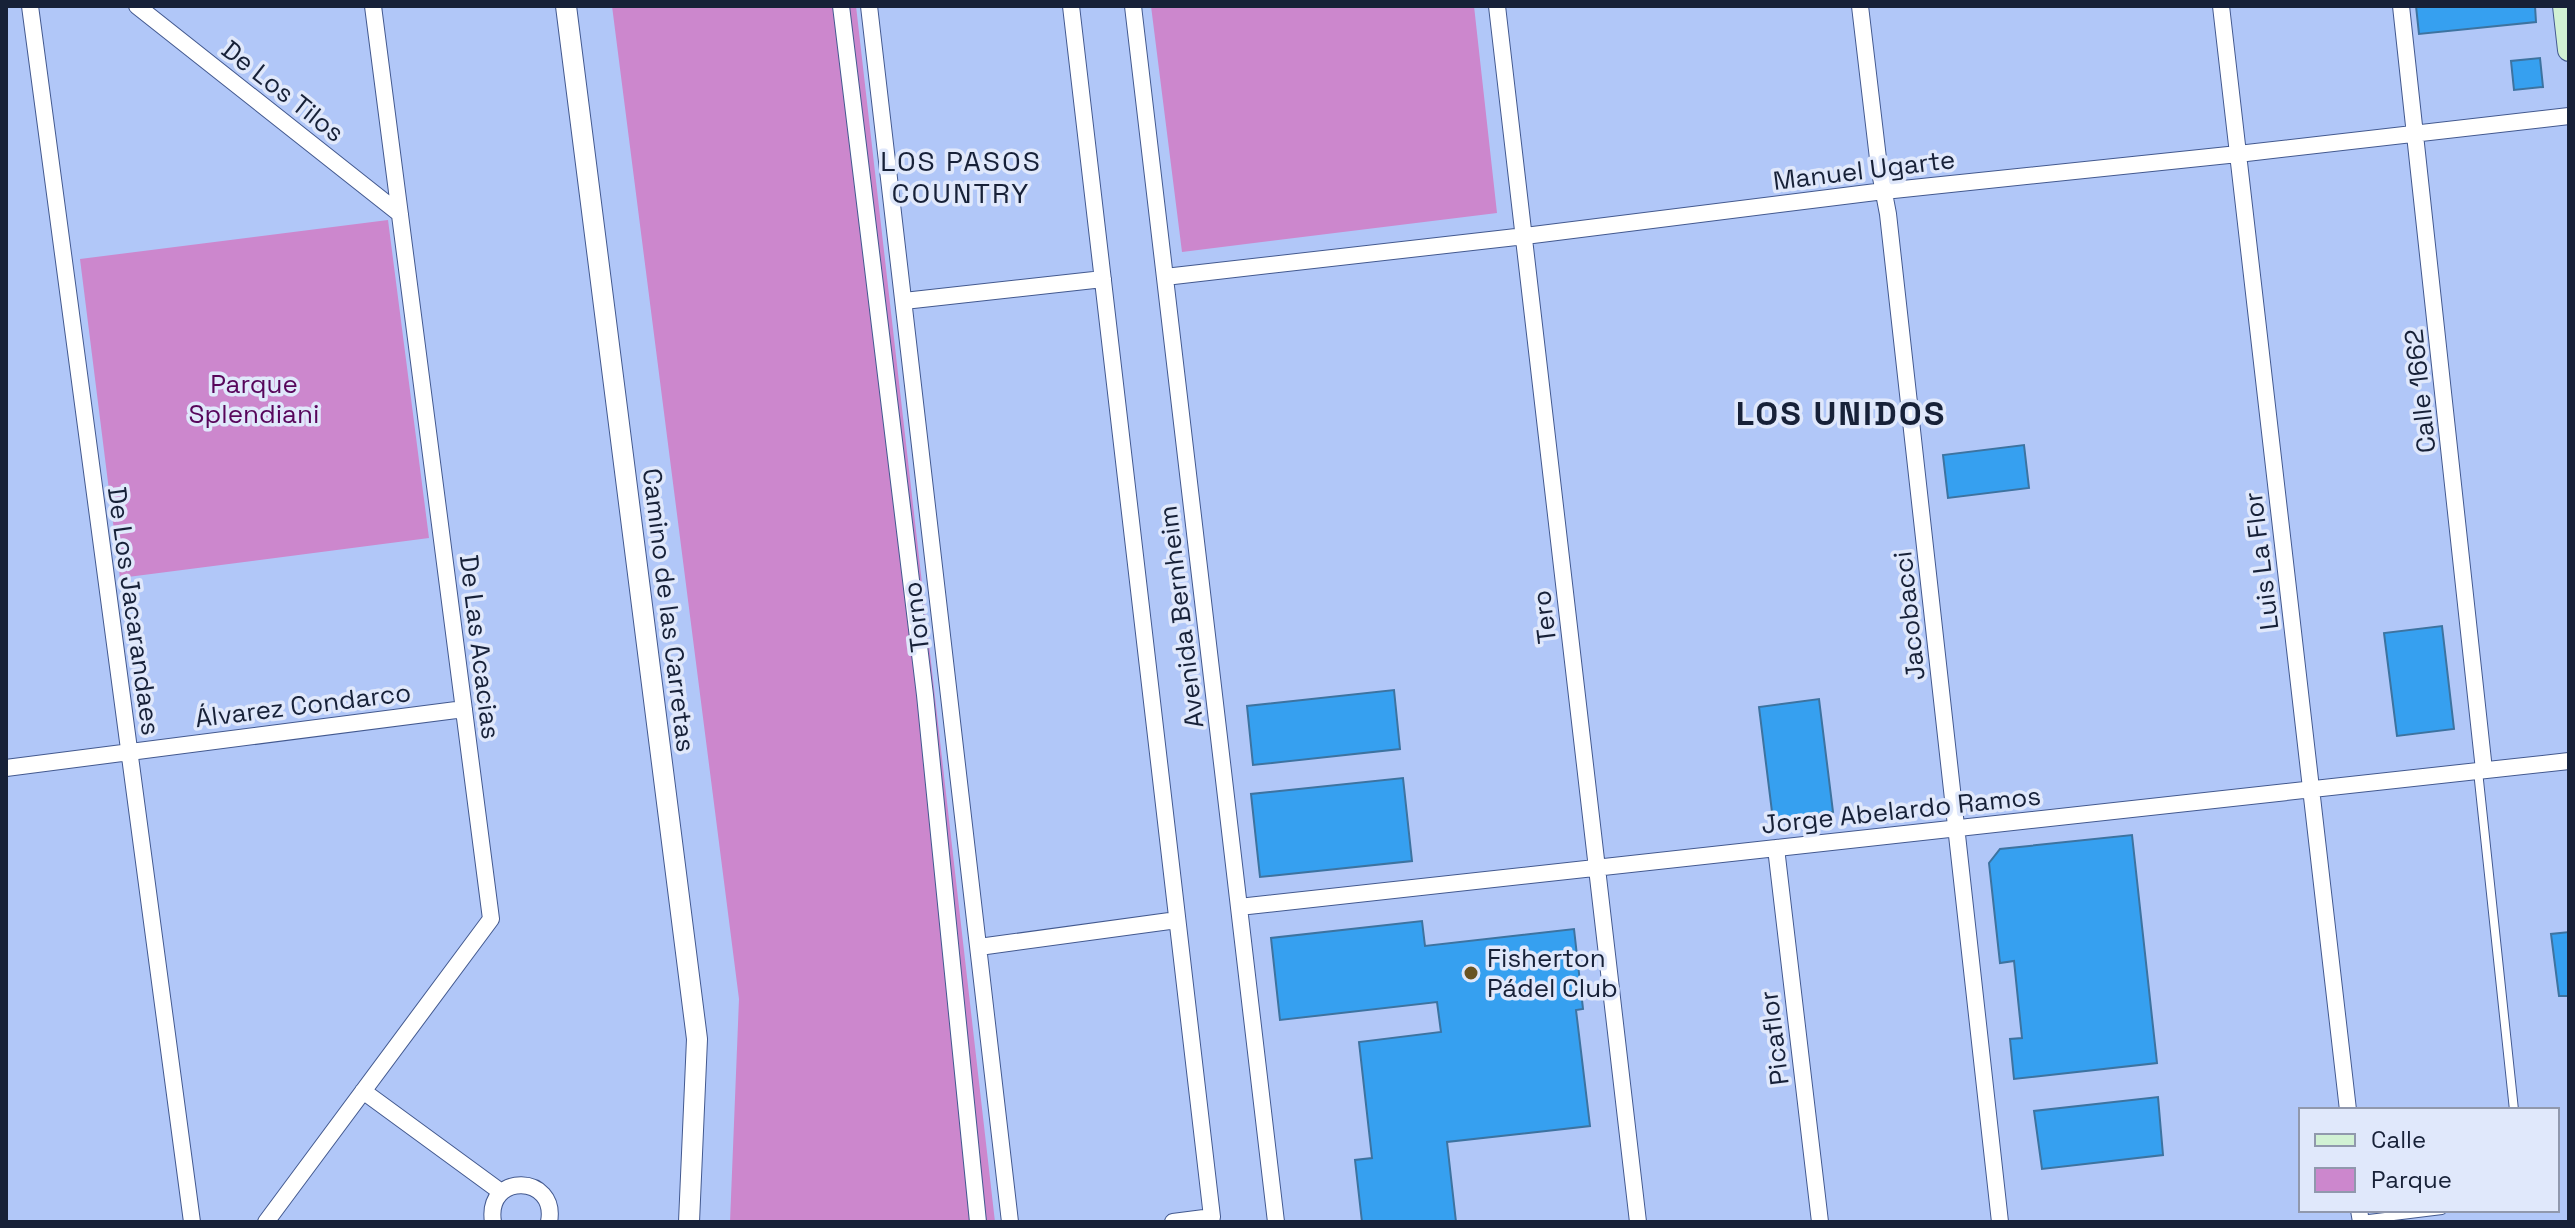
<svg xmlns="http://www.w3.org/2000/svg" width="2575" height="1228" font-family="'Space Grotesk',sans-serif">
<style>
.green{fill:#cc87cd}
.building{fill:#36a0f0;stroke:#3d73a0;stroke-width:2}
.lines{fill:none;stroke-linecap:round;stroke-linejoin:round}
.service-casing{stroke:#43598f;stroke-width:10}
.minor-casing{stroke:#43598f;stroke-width:18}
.tertiary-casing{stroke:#43598f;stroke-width:22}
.secondary-casing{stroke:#43598f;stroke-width:24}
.service{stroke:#fff;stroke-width:8}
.minor{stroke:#fff;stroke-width:16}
.tertiary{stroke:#fff;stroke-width:20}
.secondary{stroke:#d1f1d4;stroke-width:22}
.poi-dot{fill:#695423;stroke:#e0e8fb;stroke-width:3}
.labels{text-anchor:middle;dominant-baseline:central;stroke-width:7;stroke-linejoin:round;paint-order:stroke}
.street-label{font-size:26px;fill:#172138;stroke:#e0e8fb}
.park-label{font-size:26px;fill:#57065b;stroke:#e0e8fb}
.poi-label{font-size:26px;fill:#172138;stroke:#e0e8fb;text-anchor:start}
.neighbourhood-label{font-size:28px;letter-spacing:2px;fill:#172138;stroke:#e0e8fb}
.district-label{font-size:34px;font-weight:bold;letter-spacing:2px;fill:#172138;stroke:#e0e8fb}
</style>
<rect width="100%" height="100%" fill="#b1c7f8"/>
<path class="green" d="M 612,6 L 856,6 L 995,1222 L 730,1222 L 739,999 Z
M 1151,6 L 1474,6 L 1497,213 L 1182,252 Z
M 388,220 L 429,538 L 120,578 L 80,259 Z"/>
<path class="building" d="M 2416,6 L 2535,6 L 2536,22 L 2419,34 Z
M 2540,58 L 2543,87 L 2514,90 L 2511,61 Z
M 2024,445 L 2029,488 L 1948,498 L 1943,455 Z
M 2442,626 L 2454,729 L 2397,736 L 2384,633 Z
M 1394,690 L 1400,749 L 1253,765 L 1247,706 Z
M 1819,699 L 1833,812 L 1773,820 L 1759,707 Z
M 1403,778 L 1412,861 L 1260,877 L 1251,794 Z
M 2132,835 L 2157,1063 L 2014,1079 L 2010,1039 L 2022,1038 L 2014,961 L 2000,963 L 1989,863 L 2000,849 Z
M 1422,921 L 1425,946 L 1574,929 L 1583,1009 L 1576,1010 L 1590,1126 L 1447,1142 L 1456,1222 L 1362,1222 L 1355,1160 L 1372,1158 L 1359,1042 L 1441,1032 L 1437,1002 L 1280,1020 L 1271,938 Z
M 2569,932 L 2569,996 L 2559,996 L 2551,934 Z
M 2158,1097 L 2163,1155 L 2042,1169 L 2034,1111 Z"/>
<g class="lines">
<defs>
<path id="service" d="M 2478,771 L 2514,1110
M 2361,1220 L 2442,1210"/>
<path id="minor" d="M 30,6 L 192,1222
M 137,6 L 400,214
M 841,6 L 925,695 L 978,1222
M 869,6 L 1010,1222
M 1071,6 L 1212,1217 L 1173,1222
M 1133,6 L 1276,1222
M 1497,6 L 1638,1222
M 1860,6 L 1879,167 L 1888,214 L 2000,1222
M 2221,6 L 2348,1110
M 2401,6 L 2484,770
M 1165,277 L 1525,236 L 1884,191 L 2238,154 L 2569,116
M 904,301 L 1103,279
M 6,768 L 464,709
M 1776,848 L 1820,1222
M 1239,907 L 2569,761
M 979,947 L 1177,920
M 363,1091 L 501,1192
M 2359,1210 L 2361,1222
M 266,1222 L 491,919 L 373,6
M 493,1222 C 485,1172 558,1174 549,1222"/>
<path id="tertiary" d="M 566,6 L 697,1039 L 689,1222"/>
<path id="secondary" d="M 2564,6 L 2569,50"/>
</defs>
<use href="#service" class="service-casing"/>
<use href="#minor" class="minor-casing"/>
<use href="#tertiary" class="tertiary-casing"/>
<use href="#secondary" class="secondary-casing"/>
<use href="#service" class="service"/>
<use href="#minor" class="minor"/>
<use href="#tertiary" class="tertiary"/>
<use href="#secondary" class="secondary"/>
</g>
<circle class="poi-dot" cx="1471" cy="973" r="8"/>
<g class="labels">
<g class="street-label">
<text transform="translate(283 91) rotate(38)">De Los Tilos</text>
<text transform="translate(1864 170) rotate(-7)">Manuel Ugarte</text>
<text transform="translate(2420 391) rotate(-96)">Calle 1662</text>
<text transform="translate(2261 561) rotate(-97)">Luis La Flor</text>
<text transform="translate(669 610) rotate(83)">Camino de las Carretas</text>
<text transform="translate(134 611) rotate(82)">De Los Jacarandaes</text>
<text transform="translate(1909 616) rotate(-96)">Jacobacci</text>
<text transform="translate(916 617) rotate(-97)">Torno</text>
<text transform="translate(1181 617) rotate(-97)">Avenida Bernheim</text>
<text transform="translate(1544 617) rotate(-97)">Tero</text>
<text transform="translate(480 647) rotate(83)">De Las Acacias</text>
<text transform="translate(303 705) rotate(-7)">Álvarez Condarco</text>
<text transform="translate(1901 810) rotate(-6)">Jorge Abelardo Ramos</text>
<text transform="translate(1774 1038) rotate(-97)">Picaflor</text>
</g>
<g class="park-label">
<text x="254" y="384">Parque<tspan x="254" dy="30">Splendiani</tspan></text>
</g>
<g class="poi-label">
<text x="1487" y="958">Fisherton<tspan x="1487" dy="30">Pádel Club</tspan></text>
</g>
<g class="neighbourhood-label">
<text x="961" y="161">LOS PASOS<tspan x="961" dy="32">COUNTRY</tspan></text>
</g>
<g class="district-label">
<text x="1841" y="413">LOS UNIDOS</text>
</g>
</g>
<rect width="2575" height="1228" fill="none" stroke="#172138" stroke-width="16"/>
<rect x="2299" y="1108" width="260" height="104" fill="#e0e8fb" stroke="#9098ad" stroke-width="2"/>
<rect x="2315" y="1134" width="40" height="12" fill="#d1f1d4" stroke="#9098ad" stroke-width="2"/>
<text x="2371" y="1148" font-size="24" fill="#172138">Calle</text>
<rect x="2315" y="1168" width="40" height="24" fill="#cc87cd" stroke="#9098ad" stroke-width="2"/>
<text x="2371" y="1188" font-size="24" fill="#172138">Parque</text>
</svg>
